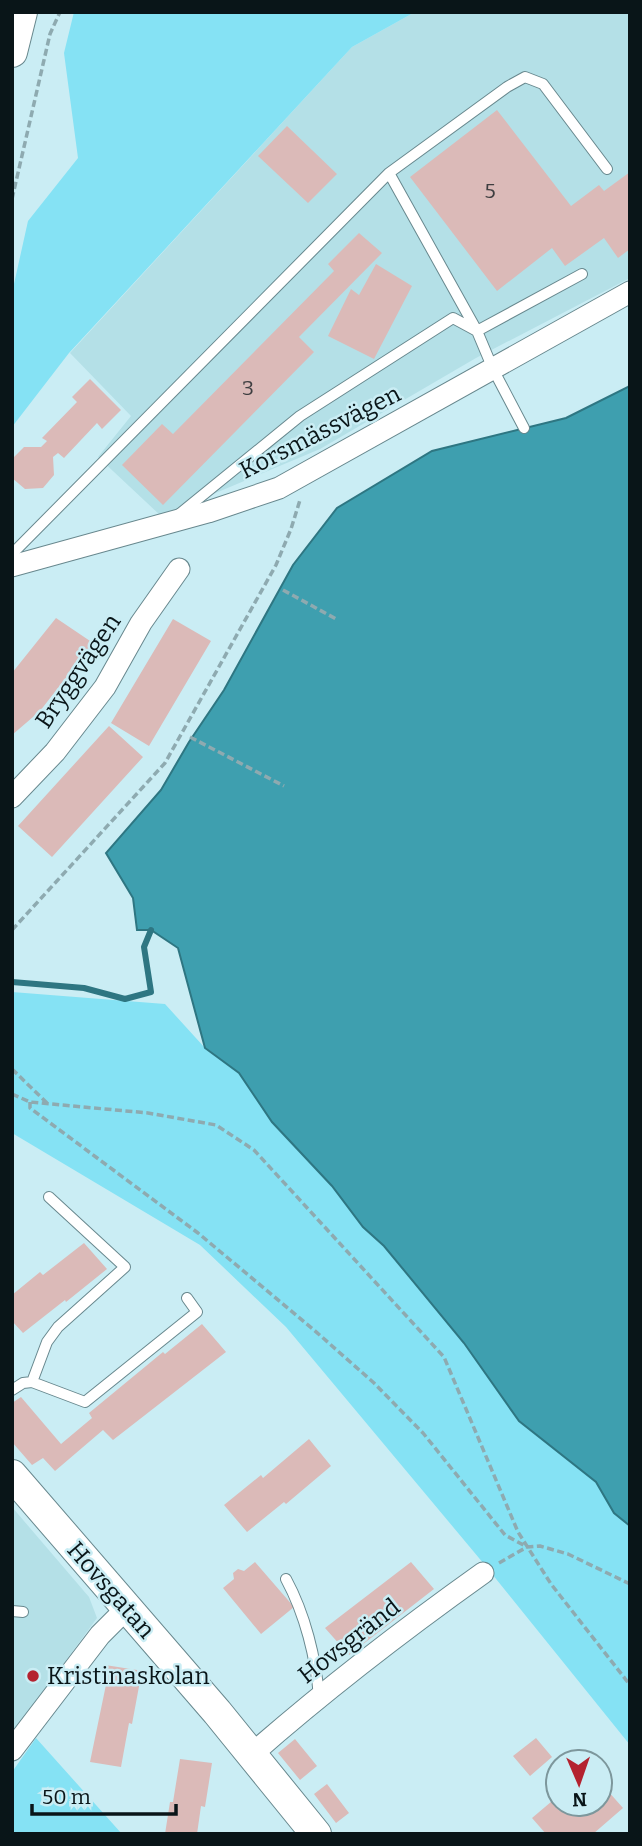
<svg xmlns="http://www.w3.org/2000/svg" width="642" height="1846" font-family="Bitter,serif">
<style>
.built{fill:#b4e0e7}
.green{fill:#85e2f4}
.water{fill:#3e9faf;stroke:#2e7682;stroke-width:2}
.lines{fill:none;stroke-linecap:round;stroke-linejoin:round}
.stream{stroke:#2e7682;stroke-width:6}
.building{fill:#dbbab8}
.service-casing{stroke:#68888e;stroke-width:12}
.minor-casing{stroke:#68888e;stroke-width:23}
.secondary-casing{stroke:#68888e;stroke-width:32}
.path{stroke:#8eaab0;stroke-width:3.5;stroke-dasharray:7 3.5;stroke-linecap:butt}
.service{stroke:#fff;stroke-width:10}
.minor{stroke:#fff;stroke-width:21}
.secondary{stroke:#fff;stroke-width:30}
.poi-dot{fill:#b4222f;stroke:#caedf4;stroke-width:2.5}
.labels{text-anchor:middle;dominant-baseline:central;stroke-width:5;stroke-linejoin:round;paint-order:stroke}
.number-label{font-size:21px;fill:#3e3e40}
.street-label{font-size:24px;fill:#091518;stroke:#caedf4}
.poi-label{font-size:24px;fill:#091518;stroke:#caedf4;text-anchor:start}
</style>
<rect width="100%" height="100%" fill="#caedf4"/>
<path class="built" d="M 415,12 L 630,12 L 630,278 L 476,358 L 320,449 L 161,516 L 98,457 L 131,416 L 70,353 L 352,47 Z
M 12,1507 L 89,1597 L 97,1618 L 12,1734 Z"/>
<path class="green" d="M 74,12 L 415,12 L 352,47 L 69,353 L 12,427 L 12,293 L 28,221 L 78,158 L 64,53 Z
M 12,992 L 165,1004 L 205,1048 L 239,1073 L 272,1122 L 332,1186 L 363,1227 L 384,1245 L 464,1343 L 519,1421 L 596,1482 L 614,1513 L 630,1526 L 630,1745 L 484,1564 L 286,1327 L 200,1245 L 12,1133 Z
M 36,1738 L 122,1834 L 12,1834 L 12,1772 Z"/>
<path class="water" d="M 630,385 L 630,1526 L 614,1513 L 596,1482 L 519,1421 L 464,1343 L 384,1246 L 363,1227 L 332,1186 L 272,1122 L 239,1073 L 205,1048 L 178,948 L 151,930 L 137,930 L 133,898 L 106,853 L 161,790 L 189,742 L 224,690 L 293,565 L 337,508 L 432,451 L 566,418 L 628,387 Z"/>
<g class="lines">
<path class="stream" d="M 12,982 L 84,988 L 125,999 L 151,992 L 144,947 L 151,930"/>
</g>
<path class="building" d="M 497,110 L 571,206 L 599,185 L 604,191 L 630,172 L 630,249 L 618,258 L 604,238 L 565,266 L 552,248 L 497,291 L 410,177 Z
M 287,126 L 337,174 L 308,203 L 258,156 Z
M 359,233 L 382,253 L 299,337 L 314,352 L 163,505 L 122,465 L 162,424 L 173,434 L 334,271 L 328,264 Z
M 376,264 L 412,286 L 374,359 L 328,336 L 351,289 L 359,295 Z
M 90,379 L 121,410 L 102,429 L 97,423 L 64,458 L 58,453 L 53,457 L 54,475 L 43,488 L 25,489 L 12,478 L 12,459 L 24,447 L 41,447 L 47,441 L 42,438 L 77,402 L 72,397 Z
M 56,618 L 93,643 L 40,711 L 12,735 L 12,673 Z
M 173,619 L 211,641 L 149,746 L 111,723 Z
M 109,726 L 143,757 L 52,857 L 18,826 Z
M 84,1243 L 107,1269 L 66,1302 L 65,1300 L 23,1333 L 12,1321 L 12,1295 L 40,1272 L 43,1275 Z
M 202,1324 L 226,1352 L 113,1440 L 103,1430 L 55,1471 L 43,1458 L 32,1465 L 12,1442 L 12,1403 L 21,1397 L 61,1444 L 92,1418 L 89,1413 L 163,1352 L 165,1354 Z
M 309,1439 L 331,1466 L 286,1504 L 284,1502 L 247,1532 L 224,1505 L 261,1475 L 263,1478 Z
M 255,1562 L 294,1607 L 261,1634 L 223,1588 L 234,1579 L 233,1573 L 238,1569 L 244,1571 Z
M 411,1562 L 434,1589 L 349,1655 L 325,1628 Z
M 105,1665 L 137,1670 L 140,1681 L 132,1724 L 129,1723 L 121,1767 L 90,1762 L 108,1675 Z
M 536,1738 L 552,1757 L 530,1776 L 513,1756 Z
M 295,1739 L 317,1766 L 300,1780 L 278,1753 Z
M 180,1759 L 212,1763 L 205,1807 L 201,1806 L 197,1834 L 165,1834 L 170,1802 L 173,1802 Z
M 600,1782 L 623,1808 L 593,1834 L 546,1834 L 532,1818 L 558,1796 L 558,1804 L 600,1804 Z
M 327,1784 L 349,1813 L 336,1823 L 314,1794 Z"/>
<g class="lines">
<defs>
<path id="service" d="M 389,173 L 477,331 L 493,369 L 524,428
M 177,516 L 300,416 L 453,318 L 477,331 L 582,274
M 12,554 L 389,173 L 507,87 L 525,77 L 543,84 L 607,169
M 32,1382 L 47,1342 L 58,1327 L 125,1267 L 49,1197
M 12,1390 L 23,1383 L 32,1382 L 85,1402 L 197,1312 L 187,1298
M 286,1579 C 305,1614 316,1658 319,1697
M 12,1611 L 23,1612"/>
<path id="minor" d="M 12,566 L 208,512 L 279,488 L 630,292
M 12,797 L 55,752 L 105,687 L 141,623 L 179,569
M 12,1750 L 100,1635 L 127,1608
M 251,1755 C 325,1690 403,1630 483,1573"/>
<path id="secondary" d="M 12,52 L 22,12
M 12,1475 L 217,1712 L 316,1834"/>
</defs>
<use href="#service" class="service-casing"/>
<use href="#minor" class="minor-casing"/>
<use href="#secondary" class="secondary-casing"/>
<path class="path" d="M 12,199 L 50,34 L 60,12
M 283,590 L 338,620
M 190,737 L 284,786
M 12,930 L 165,763 L 276,565 L 291,529 L 300,500
M 12,1069 L 47,1103
M 12,1094 L 30,1102 L 148,1113 L 216,1125 L 254,1150 L 444,1357 L 518,1532 L 551,1584 L 630,1685
M 30,1102 L 30,1108 L 198,1233 L 314,1330 L 374,1383 L 423,1433 L 505,1535 L 527,1547 L 540,1546 L 568,1554 L 630,1584
M 499,1563 L 527,1547"/>
<use href="#service" class="service"/>
<use href="#minor" class="minor"/>
<use href="#secondary" class="secondary"/>
</g>
<circle class="poi-dot" cx="33" cy="1676" r="7"/>
<g class="labels">
<g class="number-label">
<text x="490" y="191">5</text>
<text x="248" y="388">3</text>
</g>
<g class="street-label">
<text transform="translate(320 432) rotate(-27)">Korsmässvägen</text>
<text transform="translate(78 671) rotate(-56)">Bryggvägen</text>
<text transform="translate(111 1590) rotate(49)">Hovsgatan</text>
<text transform="translate(349 1641) rotate(-38)">Hovsgränd</text>
</g>
<g class="poi-label">
<text x="47" y="1676">Kristinaskolan</text>
</g>
</g>
<rect width="642" height="1846" fill="none" stroke="#091518" stroke-width="28"/>
<g transform="translate(579 1783) rotate(178)"><circle r="33" fill="#caedf4" stroke="#7d979c" stroke-width="2"/>
<path d="M0-5L12 26L0 18L-12 26Z" fill="#b4222f"/>
<text y="-10" font-size="19" font-weight="bold" text-anchor="middle" fill="#091518">N</text>
</g>
<path d="M32 1804v10h144v-10" fill="none" stroke="#091518" stroke-width="3.5"/>
<text x="42" y="1804" font-size="21" fill="#091518" stroke="#caedf4" stroke-width="5" paint-order="stroke">50 m</text>
</svg>
